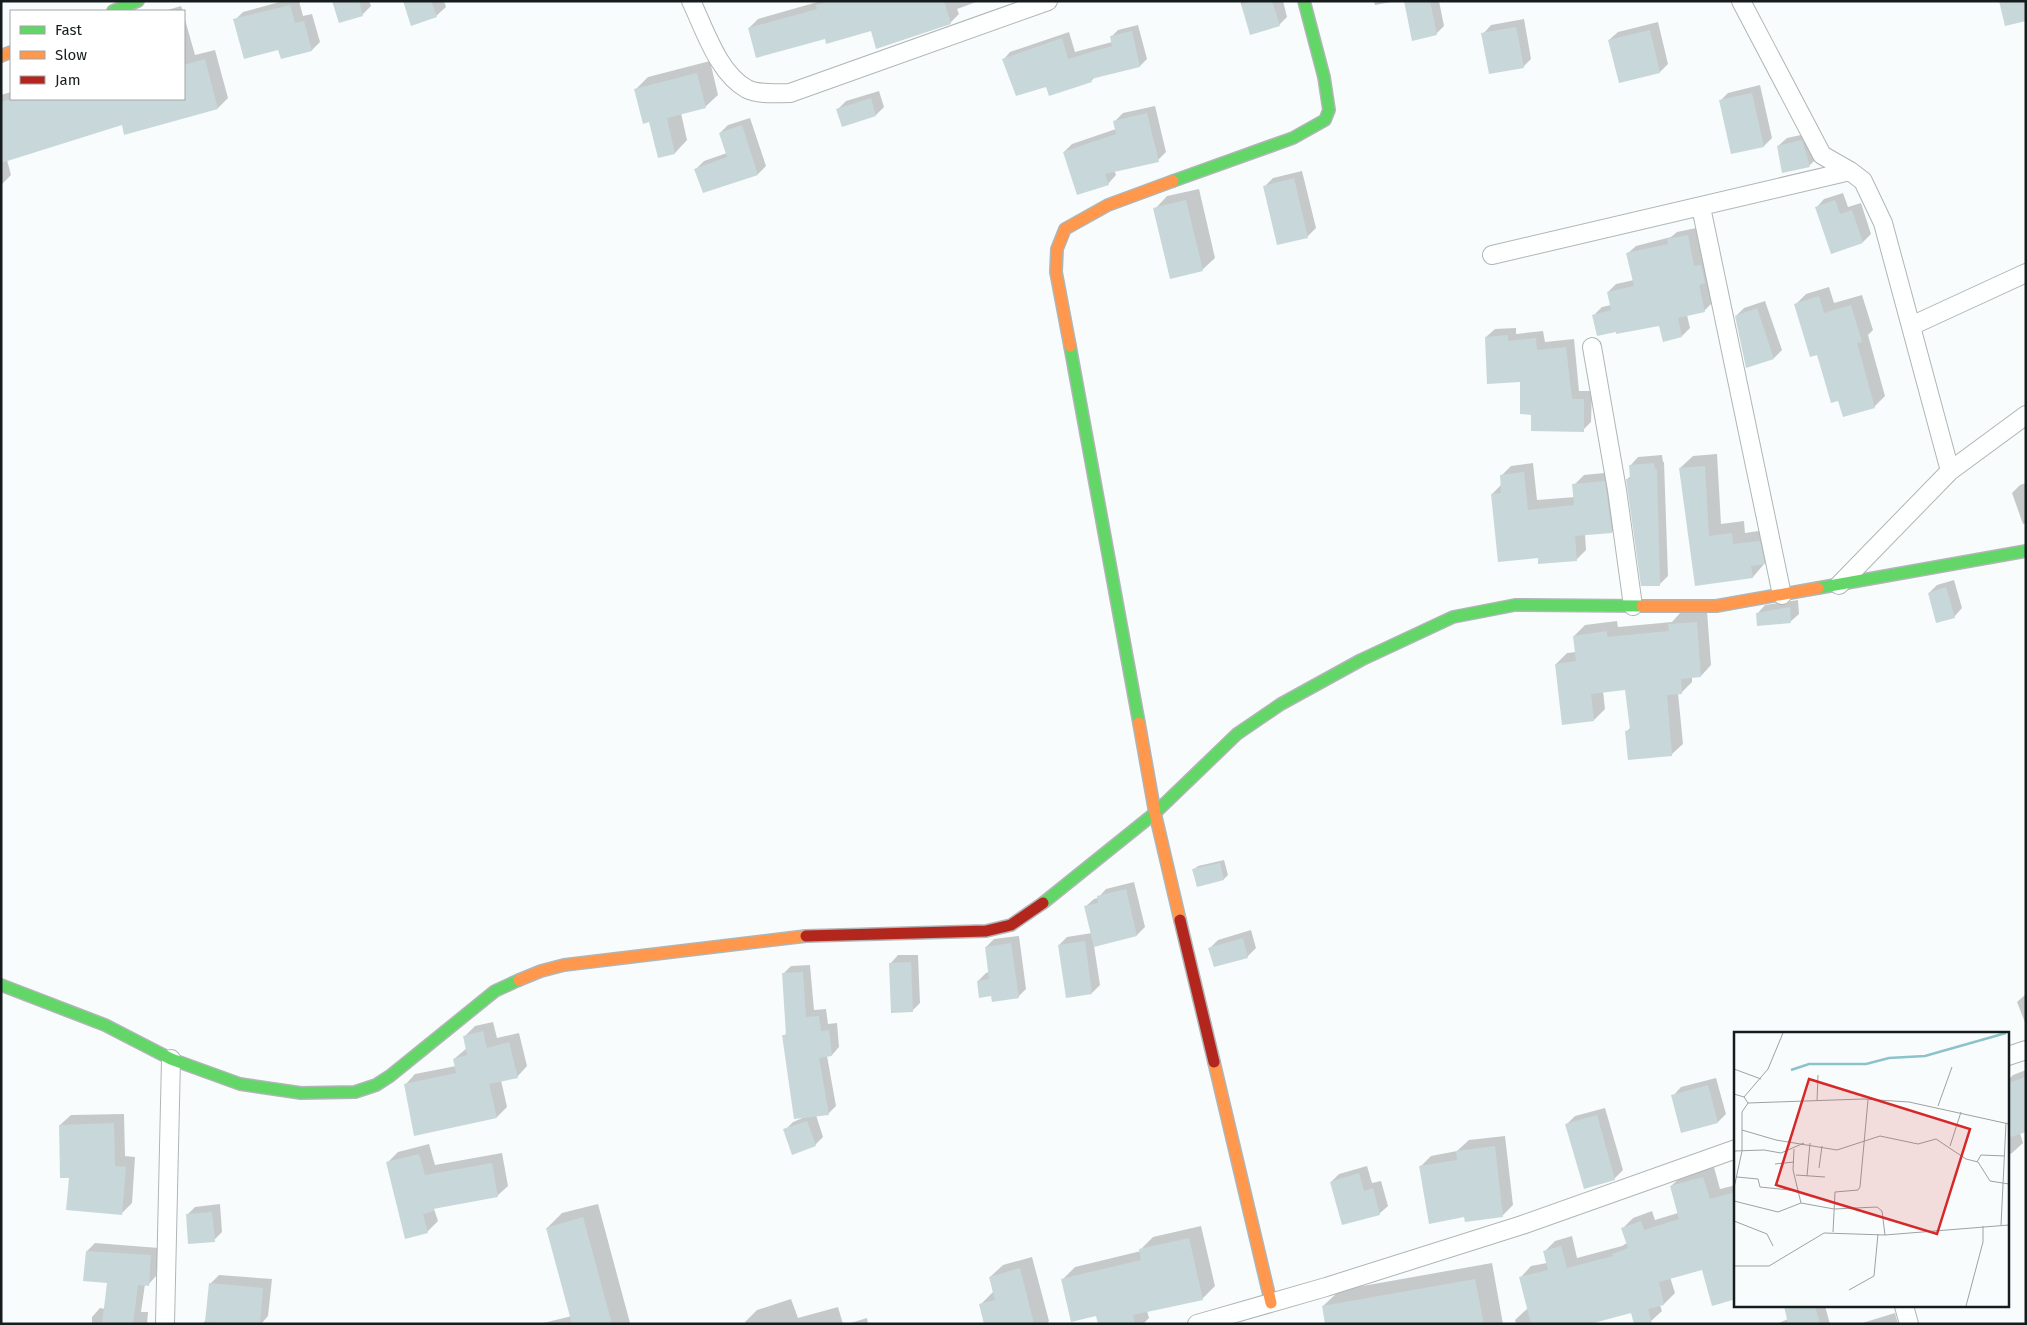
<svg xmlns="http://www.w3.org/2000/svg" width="2027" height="1325" font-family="'Fira Sans',sans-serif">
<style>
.shadow{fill:#0003}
.building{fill:#c8d8da}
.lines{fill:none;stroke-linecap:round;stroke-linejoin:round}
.street-casing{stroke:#b0b5b6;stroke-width:20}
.fast-casing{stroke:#b0b5b6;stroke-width:14}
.slow-casing{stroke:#b0b5b6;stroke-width:14}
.jam-casing{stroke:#b0b5b6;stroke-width:14}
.street{stroke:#feffff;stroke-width:18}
.fast{stroke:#63d668;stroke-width:11}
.slow{stroke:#ff974d;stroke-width:11}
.jam{stroke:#b3261e;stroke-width:11}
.inset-river{fill:none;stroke:#8cc3cb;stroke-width:2.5}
.inset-road{fill:none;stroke:#9ea2a3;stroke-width:1}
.view{fill:#d62828;fill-opacity:0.15;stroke:#d62828;stroke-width:2.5}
.inset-edge{fill:none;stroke:#161c1d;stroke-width:2.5}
</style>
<rect width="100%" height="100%" fill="#f8fcfc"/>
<path class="shadow" d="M 283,1 L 299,1 L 303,16 L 312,14 L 320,42 L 312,50 L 282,58 L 279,48 L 235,20 L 243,12 Z
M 333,1 L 369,1 L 371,6 L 363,14 L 339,22 Z
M 404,1 L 444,1 L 446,7 L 436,16 Z
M 821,1 L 979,1 L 957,9 L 959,14 L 950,23 L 872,30 L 826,38 L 749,28 L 758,19 Z
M 1240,1 L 1283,1 L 1287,17 L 1279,25 L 1251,33 Z
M 1374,1 L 1397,1 L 1375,5 Z
M 1406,1 L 1439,1 L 1444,26 L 1436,34 Z
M 181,6 L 183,11 L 164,11 Z
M 184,16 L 195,55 L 215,50 L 228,98 L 218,108 L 122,123 L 36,149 L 32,153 L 7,160 L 11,175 L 1,185 L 1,95 L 11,92 L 11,99 L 184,99 Z
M 1524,19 L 1531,59 L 1523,67 L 1483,34 L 1491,25 Z
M 1658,22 L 1668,64 L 1660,72 L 1609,40 L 1618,32 Z
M 1138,25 L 1147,59 L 1140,66 L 1095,77 L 1091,81 L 1004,59 L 1010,52 L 1069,32 L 1075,52 L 1112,42 L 1111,37 L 1118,30 Z
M 710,61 L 718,95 L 705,107 L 681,113 L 687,140 L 675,153 L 659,157 L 650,121 L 636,89 L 648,77 Z
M 1760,85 L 1772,138 L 1764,146 L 1732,153 L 1720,101 L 1728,93 Z
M 879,91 L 884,107 L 876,115 L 838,109 L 846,101 Z
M 1155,106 L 1166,152 L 1158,160 L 1114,170 L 1116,175 L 1108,184 L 1064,152 L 1072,144 L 1116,129 L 1115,121 L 1123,113 Z
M 750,118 L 766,166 L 758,174 L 704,191 L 696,169 L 704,161 L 727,153 L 720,133 L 728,125 Z
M 1810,133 L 1817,158 L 1809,166 L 1778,146 L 1787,138 Z
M 1302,171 L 1316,228 L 1308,236 L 1278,244 L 1265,186 L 1273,178 Z
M 1199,189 L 1215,258 L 1202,270 L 1155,209 L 1167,196 Z
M 1843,193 L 1848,207 L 1861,203 L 1871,234 L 1863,242 L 1816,208 L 1824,199 Z
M 1696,228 L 1702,259 L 1709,257 L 1713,274 L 1707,280 L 1712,303 L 1704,311 L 1687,315 L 1690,328 L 1682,336 L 1660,324 L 1594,315 L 1602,307 L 1611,305 L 1608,292 L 1616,284 L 1634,280 L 1627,254 L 1636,246 L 1671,237 L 1677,232 Z
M 1829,287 L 1834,303 L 1862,295 L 1873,330 L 1868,335 L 1885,396 L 1874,407 L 1839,400 L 1796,304 L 1806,294 Z
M 1765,301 L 1782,350 L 1774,358 L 1747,367 L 1736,316 L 1744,308 Z
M 1516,328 L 1516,334 L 1543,331 L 1545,342 L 1574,339 L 1579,391 L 1592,391 L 1591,422 L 1583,430 L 1532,413 L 1521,381 L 1486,337 L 1495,329 Z
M 1717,454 L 1721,524 L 1744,521 L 1745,533 L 1772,529 L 1776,550 L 1753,577 L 1696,585 L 1680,468 L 1693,456 Z
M 1662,455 L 1663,462 L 1664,462 L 1668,576 L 1660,584 L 1627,479 L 1631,476 L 1630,466 L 1638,457 Z
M 1533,463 L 1537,500 L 1575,497 L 1574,485 L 1584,475 L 1614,472 L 1622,522 L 1612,532 L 1585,534 L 1586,550 L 1576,560 L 1539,556 L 1492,494 L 1502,484 L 1501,476 L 1511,466 Z
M 2026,483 L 2026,523 L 2023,524 L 2012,493 L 2020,485 Z
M 1954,580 L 1962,608 L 1954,617 L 1929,593 L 1937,585 Z
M 1798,600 L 1799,614 L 1790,622 L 1757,614 L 1765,605 Z
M 1707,611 L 1711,665 L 1701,676 L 1692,677 L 1692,682 L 1681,693 L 1678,693 L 1683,744 L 1672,754 L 1627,731 L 1631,727 L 1626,688 L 1603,691 L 1605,709 L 1594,720 L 1556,664 L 1567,653 L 1576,652 L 1574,636 L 1585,625 L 1617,621 L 1618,627 L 1672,622 L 1680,613 Z
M 1224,860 L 1228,875 L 1224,879 L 1198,885 L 1194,869 L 1198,866 Z
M 1134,882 L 1145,927 L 1137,935 L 1094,946 L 1100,985 L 1092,993 L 1059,945 L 1067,937 L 1092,933 L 1085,907 L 1094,899 L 1098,898 L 1106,889 Z
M 1251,930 L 1256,948 L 1248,956 L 1214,966 L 1210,948 L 1218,940 Z
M 1019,936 L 1026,989 L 1018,997 L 992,995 L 978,981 L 986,973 L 989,972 L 986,947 L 994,939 Z
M 898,955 L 918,955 L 920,1003 L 912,1011 L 890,964 Z
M 810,965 L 814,1010 L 826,1009 L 828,1024 L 837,1023 L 839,1047 L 832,1055 L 827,1056 L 836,1106 L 828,1114 L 816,1115 L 823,1137 L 815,1145 L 785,1130 L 793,1122 L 805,1117 L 784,1036 L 787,1032 L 783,974 L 791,966 Z
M 2026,994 L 2026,1025 L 2017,1002 Z
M 493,1022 L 497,1038 L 519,1033 L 527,1066 L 517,1077 L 501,1080 L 507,1107 L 497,1117 L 415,1134 L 405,1085 L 415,1074 L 456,1066 L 454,1059 L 467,1048 L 464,1037 L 475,1026 Z
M 2026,1070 L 2026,1131 L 2020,1133 L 2023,1143 L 2012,1153 L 2008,1155 L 2008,1080 L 2013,1075 Z
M 1716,1078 L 1726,1114 L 1718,1122 L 1673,1096 L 1681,1087 Z
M 1605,1108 L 1623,1170 L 1614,1179 L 1567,1124 L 1575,1116 Z
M 124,1114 L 125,1156 L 135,1157 L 132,1203 L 121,1214 L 70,1176 L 60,1125 L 71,1115 Z
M 1505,1136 L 1513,1205 L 1502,1216 L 1465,1216 L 1420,1167 L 1431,1156 L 1457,1151 L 1469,1140 Z
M 429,1144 L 435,1165 L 502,1153 L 508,1186 L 497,1196 L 436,1207 L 434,1209 L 438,1221 L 427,1232 L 387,1163 L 398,1152 Z
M 1367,1166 L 1372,1183 L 1381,1181 L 1388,1206 L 1379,1214 L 1331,1182 L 1339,1174 Z
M 1714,1167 L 1720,1189 L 1736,1185 L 1736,1298 L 1703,1268 L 1670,1277 L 1675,1293 L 1664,1304 L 1660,1305 L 1662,1311 L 1651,1321 L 1632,1311 L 1586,1324 L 1516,1324 L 1515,1320 L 1528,1308 L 1521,1277 L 1531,1266 L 1547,1263 L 1544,1252 L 1555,1241 L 1572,1236 L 1577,1258 L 1622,1246 L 1627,1243 L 1623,1228 L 1633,1218 L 1652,1211 L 1655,1220 L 1678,1213 L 1671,1186 L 1682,1176 Z
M 220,1204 L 222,1232 L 214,1240 L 187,1215 L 195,1207 Z
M 598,1204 L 630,1323 L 539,1324 L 572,1316 L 547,1228 L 562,1213 Z
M 1201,1226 L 1215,1286 L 1202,1299 L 1147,1311 L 1149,1318 L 1143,1324 L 1099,1324 L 1097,1315 L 1063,1279 L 1075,1267 L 1141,1251 L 1140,1250 L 1153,1237 Z
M 95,1243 L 159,1248 L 156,1276 L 148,1285 L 145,1284 L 141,1312 L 148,1312 L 147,1324 L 92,1324 L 92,1317 L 100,1308 L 105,1309 L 109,1282 L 87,1251 Z
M 1032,1257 L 1049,1321 L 1047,1324 L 986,1324 L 981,1304 L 993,1292 L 990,1277 L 1003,1265 Z
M 1492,1263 L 1503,1324 L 1326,1324 L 1323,1306 L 1340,1290 Z
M 219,1275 L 272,1279 L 268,1316 L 261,1324 L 202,1324 L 206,1320 L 210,1284 Z
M 791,1299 L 798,1318 L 838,1307 L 843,1324 L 746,1324 L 745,1322 L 757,1310 Z
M 1785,1306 L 1825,1306 L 1830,1324 L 1777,1324 L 1788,1319 Z
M 1895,1313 L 1898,1324 L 1859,1324 Z
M 867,1318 L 868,1324 L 847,1324 Z"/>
<path class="building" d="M 332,1 L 359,1 L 363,16 L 339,23 Z
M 403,1 L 431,1 L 437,17 L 411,26 Z
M 830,1 L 944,1 L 951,24 L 876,49 L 871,31 L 826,44 L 825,39 L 756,58 L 748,28 L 817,9 L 816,5 Z
M 1252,1 L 1272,1 L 1280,26 L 1250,35 L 1241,4 Z
M 1404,1 L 1430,1 L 1437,35 L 1412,41 Z
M 1999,1 L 2026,1 L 2026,21 L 2005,26 Z
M 290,5 L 295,23 L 304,21 L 312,51 L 281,59 L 278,50 L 244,59 L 233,19 Z
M 1516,27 L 1524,68 L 1489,74 L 1481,33 Z
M 1650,30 L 1660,73 L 1619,83 L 1608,40 Z
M 1132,31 L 1140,67 L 1091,79 L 1092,82 L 1049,96 L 1046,87 L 1016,96 L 1002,59 L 1062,38 L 1068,59 L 1112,46 L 1110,36 Z
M 205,59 L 218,109 L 124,135 L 122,125 L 1,163 L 1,102 L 11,99 L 184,99 L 184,65 Z
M 697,73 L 706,108 L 667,118 L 675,154 L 658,158 L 649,122 L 643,124 L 634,89 Z
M 1752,93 L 1764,147 L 1731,154 L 1719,100 Z
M 871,98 L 876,116 L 842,127 L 836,109 Z
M 1147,113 L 1159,162 L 1105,174 L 1109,185 L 1077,195 L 1063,152 L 1116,134 L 1113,121 Z
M 742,125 L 758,175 L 703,193 L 694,169 L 727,157 L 719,133 Z
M 1802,140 L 1810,167 L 1782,173 L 1777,146 Z
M 1294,178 L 1308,238 L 1277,245 L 1263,186 Z
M 1186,200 L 1203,271 L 1170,279 L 1153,208 Z
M 1835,200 L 1840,214 L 1852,210 L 1863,243 L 1831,254 L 1815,207 Z
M 1688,235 L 1694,266 L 1701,265 L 1705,283 L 1699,285 L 1705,312 L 1678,318 L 1682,337 L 1663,342 L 1659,326 L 1616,334 L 1616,332 L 1597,336 L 1592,315 L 1611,310 L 1607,292 L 1634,286 L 1626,253 L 1668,244 L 1667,239 Z
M 1819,296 L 1824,313 L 1851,305 L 1862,342 L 1857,343 L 1875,408 L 1843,417 L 1838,401 L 1831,403 L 1817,355 L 1810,357 L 1794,304 Z
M 1757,308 L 1774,359 L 1746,368 L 1735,316 Z
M 1508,335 L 1508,341 L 1536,338 L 1537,350 L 1566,347 L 1572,399 L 1584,399 L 1584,432 L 1531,431 L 1531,415 L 1520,414 L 1520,382 L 1487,384 L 1485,337 Z
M 1654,463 L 1655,469 L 1657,469 L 1660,586 L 1641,586 L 1626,479 L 1630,479 L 1629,465 Z
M 1705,466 L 1709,536 L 1732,533 L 1733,544 L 1760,541 L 1765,564 L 1751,566 L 1753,578 L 1695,586 L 1679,468 Z
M 1524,472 L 1528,510 L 1574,505 L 1572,484 L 1605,481 L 1612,533 L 1575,536 L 1577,561 L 1538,564 L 1538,558 L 1498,562 L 1491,494 L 1501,493 L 1500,475 Z
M 1946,587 L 1955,618 L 1936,623 L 1928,593 Z
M 1790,607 L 1791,623 L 1757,626 L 1756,613 Z
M 1697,622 L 1701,677 L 1681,679 L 1682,694 L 1667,695 L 1672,756 L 1628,760 L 1625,731 L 1630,730 L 1625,690 L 1591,694 L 1594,721 L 1562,725 L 1555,664 L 1576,661 L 1573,636 L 1607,631 L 1607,637 L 1669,631 L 1668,624 Z
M 1220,863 L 1224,880 L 1197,887 L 1192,869 Z
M 1126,889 L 1137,936 L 1094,947 L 1084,906 L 1098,903 L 1097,896 Z
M 1243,938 L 1248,958 L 1214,967 L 1208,948 Z
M 1085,941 L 1092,994 L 1066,998 L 1058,945 Z
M 1011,943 L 1019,998 L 992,1002 L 991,996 L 979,998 L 977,981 L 989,979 L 985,947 Z
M 911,962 L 913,1012 L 891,1013 L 889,963 Z
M 803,972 L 806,1017 L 819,1016 L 821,1031 L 829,1030 L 832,1056 L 819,1058 L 829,1115 L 794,1119 L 782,1035 L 786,1035 L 782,973 Z
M 483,1031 L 487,1048 L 509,1042 L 518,1078 L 489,1084 L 497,1118 L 414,1136 L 404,1084 L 456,1073 L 453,1059 L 467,1055 L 463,1036 Z
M 2026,1077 L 2026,1132 L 2008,1138 L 2008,1083 Z
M 1708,1085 L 1718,1123 L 1681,1133 L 1671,1095 Z
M 1597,1115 L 1615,1180 L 1584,1189 L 1565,1124 Z
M 807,1121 L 816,1146 L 792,1155 L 783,1129 Z
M 114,1123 L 115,1166 L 126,1167 L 122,1215 L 66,1210 L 69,1178 L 60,1178 L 59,1125 Z
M 1495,1146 L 1503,1217 L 1465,1222 L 1464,1217 L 1429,1224 L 1419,1166 L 1457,1160 L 1456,1151 Z
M 419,1154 L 425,1175 L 492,1163 L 498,1197 L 433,1209 L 434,1211 L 423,1214 L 428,1233 L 405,1239 L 386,1162 Z
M 1359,1173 L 1364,1191 L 1373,1188 L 1380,1215 L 1342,1225 L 1330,1182 Z
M 1703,1177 L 1710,1199 L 1736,1192 L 1736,1299 L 1712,1306 L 1702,1270 L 1659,1282 L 1664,1305 L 1648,1309 L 1652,1324 L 1634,1324 L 1631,1313 L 1590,1324 L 1531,1324 L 1519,1277 L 1548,1270 L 1543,1251 L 1561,1246 L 1567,1268 L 1613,1256 L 1612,1254 L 1628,1248 L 1621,1228 L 1641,1221 L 1644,1230 L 1679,1219 L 1670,1186 Z
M 212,1212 L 215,1242 L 188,1244 L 186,1214 Z
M 583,1217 L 612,1324 L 572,1324 L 546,1228 Z
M 1189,1238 L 1203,1300 L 1133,1315 L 1135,1324 L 1098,1324 L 1096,1316 L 1071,1322 L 1061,1279 L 1141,1260 L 1139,1249 Z
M 86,1251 L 151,1255 L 149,1286 L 138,1285 L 133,1324 L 102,1324 L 107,1283 L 83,1281 Z
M 1020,1268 L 1034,1324 L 984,1324 L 979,1304 L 995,1300 L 989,1277 Z
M 1475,1279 L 1484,1324 L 1325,1324 L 1322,1306 Z
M 209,1283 L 263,1288 L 260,1324 L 205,1322 Z
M 1784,1306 L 1815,1306 L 1820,1324 L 1788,1324 Z"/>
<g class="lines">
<defs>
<path id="street" d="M 691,1 C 705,30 718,73 747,89 C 759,95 777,93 790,93 L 1048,1
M 1741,1 L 1822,155 L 1850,171 L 1863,181 L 1883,223 L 1950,471
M 1701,207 L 1782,595
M 1492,255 L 1850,171
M 1911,326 L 2026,273
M 1592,347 L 1617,490 L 1633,606
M 1839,585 L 1950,471 L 2026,415
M 2008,1056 L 2026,1050
M 1904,1306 L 1909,1324
M 165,1324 L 171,1059
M 1197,1324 L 1326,1287 L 1522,1225 L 1736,1149"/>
<path id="fast" d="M 113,11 L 138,1
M 1173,181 L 1293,138 L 1325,120 L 1329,110 L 1324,77 L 1304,1
M 1070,346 L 1139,723
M 1818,588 L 2026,551
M 1043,903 L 1155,813 L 1237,734 L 1281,704 L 1361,660 L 1453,617 L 1515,605 L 1642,606
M 1,985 L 105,1025 L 171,1059 L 240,1084 L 301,1093 L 355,1092 L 376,1085 L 390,1076 L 495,991 L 519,980"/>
<path id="slow" d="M 1,56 L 11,52
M 1070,346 L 1056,272 L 1057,249 L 1065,229 L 1108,205 L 1173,181
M 1642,606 L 1716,606 L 1818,588
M 1139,723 L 1155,813 L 1180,920
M 519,980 L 541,971 L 564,965 L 806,936
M 1214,1062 L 1271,1303"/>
<path id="jam" d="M 1180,920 L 1214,1062
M 806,936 L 986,931 L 1011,925 L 1043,903"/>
</defs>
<use href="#street" class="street-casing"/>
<use href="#fast" class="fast-casing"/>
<use href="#slow" class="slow-casing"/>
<use href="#jam" class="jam-casing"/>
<use href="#street" class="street"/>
<use href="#fast" class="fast"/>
<use href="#slow" class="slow"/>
<use href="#jam" class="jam"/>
</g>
<g transform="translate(1734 1032)">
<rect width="275" height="275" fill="#f8fcfc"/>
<path class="inset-river" d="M 57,38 L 75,32 L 132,32 L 155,26 L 191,24 L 272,1"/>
<path class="inset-road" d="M 0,37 L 27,47M 0,62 L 10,65 L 14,71 L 129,67 L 175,70 L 275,92M 10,65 L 34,37 L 49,1M 83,69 L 84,43M 204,74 L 218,35M 8,98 L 42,108 L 103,118 L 146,104 L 184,112 L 202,107 L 232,127 L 244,130 L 256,149 L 275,152M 216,114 L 227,80M 60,117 L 59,138 L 67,171M 0,119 L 30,118 L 47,121 L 70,111M 243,130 L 247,123 L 271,124M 41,132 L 60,130M 85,136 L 88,114M 62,143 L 91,145M 73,144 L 76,111M 3,145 L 24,147 L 26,155 L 65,159M 0,156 L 8,119 L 8,80 L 14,71M 0,169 L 44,180 L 67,171 L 100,177 L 143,175 L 148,179 L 151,203M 0,189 L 33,202 L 39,214M 267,193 L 272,91M 99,200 L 101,160 L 124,158 L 126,155 L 134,68M 0,234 L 35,234 L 90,201 L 151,203 L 275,193M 115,258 L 140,244 L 144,202M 232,274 L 249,210 L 249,194"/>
<path class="view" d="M 75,47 L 236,97 L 203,202 L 42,153 Z"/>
<rect width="275" height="275" class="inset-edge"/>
</g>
<rect width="2027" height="1325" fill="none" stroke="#161c1d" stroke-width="5"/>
<rect x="10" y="10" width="175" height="90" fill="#ffffff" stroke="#a2a4a5"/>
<rect x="20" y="26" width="25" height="8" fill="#63d668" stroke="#a2a4a5"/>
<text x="55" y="35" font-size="15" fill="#161c1d">Fast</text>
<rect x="20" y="51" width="25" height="8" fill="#ff974d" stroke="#a2a4a5"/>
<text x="55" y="60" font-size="15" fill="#161c1d">Slow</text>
<rect x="20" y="76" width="25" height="8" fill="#b3261e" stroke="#a2a4a5"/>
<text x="55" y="85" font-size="15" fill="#161c1d">Jam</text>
</svg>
